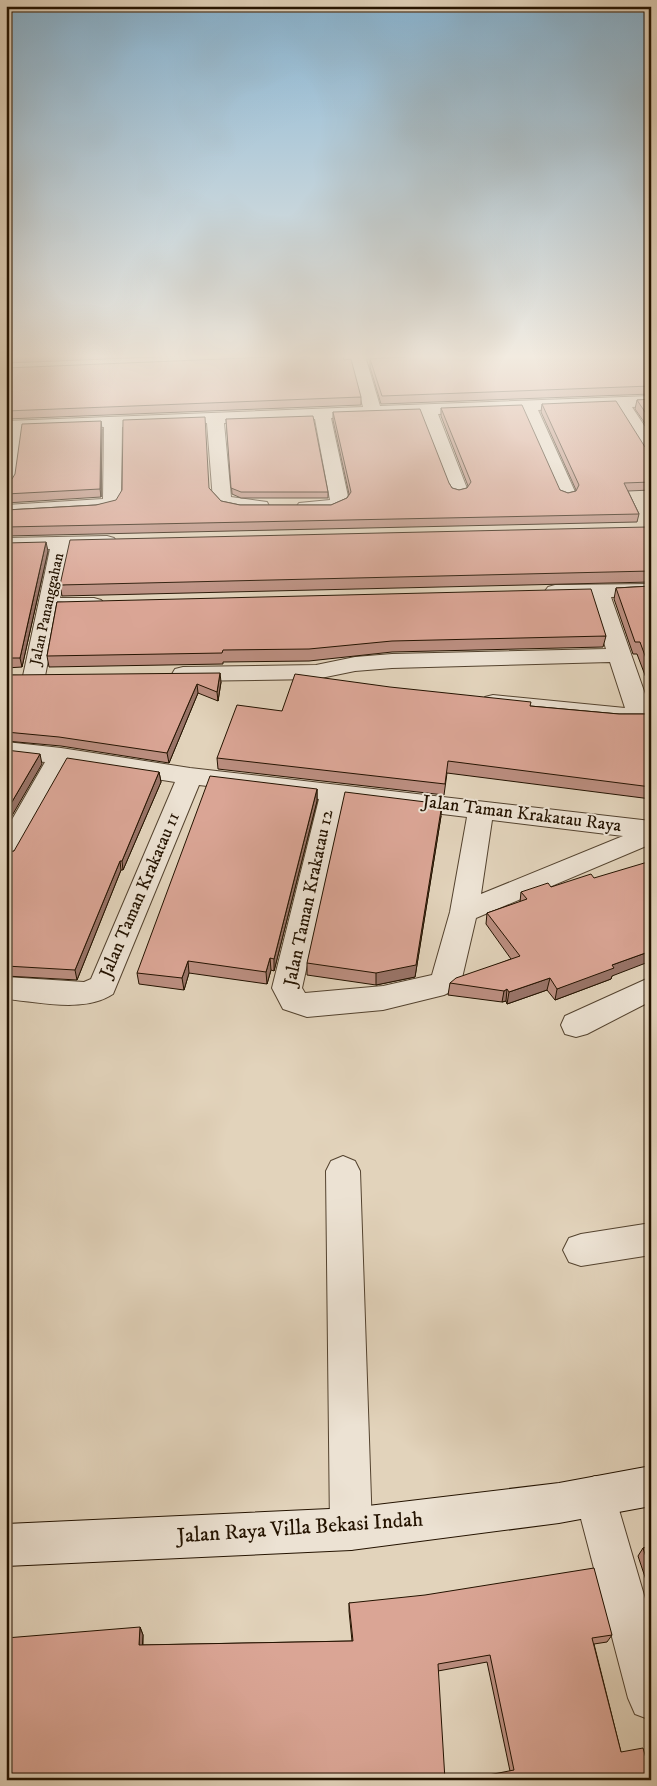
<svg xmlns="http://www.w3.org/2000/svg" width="657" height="1786" font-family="'IM FELL DW Pica',serif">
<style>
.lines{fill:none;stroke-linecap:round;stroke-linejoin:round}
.street-casing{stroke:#54432f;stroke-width:2}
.secondary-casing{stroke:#241300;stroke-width:2}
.street{fill:#ece2d3;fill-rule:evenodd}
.secondary{fill:#ece2d3;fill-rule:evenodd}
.wall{fill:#bb8e80;stroke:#241300}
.shaded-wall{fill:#997468;stroke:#241300}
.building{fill:#daa595;stroke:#241300}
.labels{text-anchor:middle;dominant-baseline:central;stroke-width:4;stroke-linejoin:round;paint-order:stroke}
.far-street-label{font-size:15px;fill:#241300;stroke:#ece2d3}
.street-label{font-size:18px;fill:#241300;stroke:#ece2d3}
.near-street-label{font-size:21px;fill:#241300;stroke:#ece2d3}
</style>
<rect width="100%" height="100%" fill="#e2d3bb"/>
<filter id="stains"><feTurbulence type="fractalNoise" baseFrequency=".004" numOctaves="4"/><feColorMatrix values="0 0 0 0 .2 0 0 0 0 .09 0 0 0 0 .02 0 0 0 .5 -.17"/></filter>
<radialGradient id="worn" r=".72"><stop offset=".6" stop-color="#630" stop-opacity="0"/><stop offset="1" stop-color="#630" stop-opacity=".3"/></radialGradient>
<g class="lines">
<defs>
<path id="street" d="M 299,354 L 386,354 L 384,357 L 366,359 L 380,406 L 651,396 L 651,406 L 632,407 L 651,436 L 651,455 L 645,454 L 616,407 L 538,410 L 576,494 L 574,498 L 567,500 L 560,498 L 558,494 L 522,411 L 438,414 L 468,491 L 466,495 L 459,497 L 452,495 L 450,491 L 421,415 L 331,418 L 349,501 C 339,516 315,515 299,511 L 296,507 L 299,503 L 330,500 L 315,419 L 224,423 L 231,497 L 267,502 L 269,506 L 267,510 C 252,514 222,514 213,500 L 207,423 L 122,427 L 121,499 L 117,507 L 97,512 L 6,517 L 6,505 L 103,499 L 104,427 L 22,431 L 15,482 L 13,486 L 6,487 L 6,421 L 363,407 L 351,359 L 305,361 L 299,359 L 297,356 Z
M 107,536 L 114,538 L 117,542 L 114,546 L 70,549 L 60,598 L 94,598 L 101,600 L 105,604 L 101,608 L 58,611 L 45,676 L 42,681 L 34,683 L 26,681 L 23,676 L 50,549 L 6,550 L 6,538 Z
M 651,584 L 651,596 L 611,597 L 651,711 L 651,725 L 493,709 L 485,707 L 481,702 L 485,697 L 493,695 L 625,708 L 610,662 L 392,668 L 355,671 L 316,679 L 183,681 L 175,679 L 172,674 L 175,669 L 183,667 L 316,665 L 355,657 L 392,654 L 606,649 L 590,597 L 555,597 L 548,595 L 545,591 L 548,587 L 555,585 Z
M 6,742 L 61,748 L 190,768 L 651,821 L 651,844 L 476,918 L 462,978 L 452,991 L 444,995 L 383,1010 L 307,1017 L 283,1009 L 272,988 L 319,799 L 199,785 L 113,994 C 85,1013 39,1002 6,999 L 6,977 L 84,982 L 91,979 L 175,782 L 68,765 L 15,860 L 6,862 L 6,830 L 45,762 L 6,758 ZM 343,802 L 467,817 L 450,912 L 432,975 L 383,986 L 305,993 L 302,988 ZM 492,820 L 623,836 L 481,894 Z
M 651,977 L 651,1001 L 587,1034 L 576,1037 L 565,1034 L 561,1025 L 565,1016 Z
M 343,1156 L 355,1161 L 360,1171 L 372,1529 L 366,1544 L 351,1550 L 336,1544 L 330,1529 L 326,1171 L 331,1161 Z
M 651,1223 L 651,1255 L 581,1266 L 569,1262 L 563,1250 L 569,1238 L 581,1234 Z
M 595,1476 L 609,1482 L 615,1496 L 651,1619 L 651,1720 L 635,1714 L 628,1698 L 575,1496 L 581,1482 Z"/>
<path id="secondary" d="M 651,1466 L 651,1506 L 559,1523 L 351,1550 L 6,1566 L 6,1524 L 351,1508 L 559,1483 Z"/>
</defs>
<use href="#street" class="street-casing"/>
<use href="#secondary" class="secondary-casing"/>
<use href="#street" class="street"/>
<use href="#secondary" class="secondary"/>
</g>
<path class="wall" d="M 6,354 L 232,354 L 6,363 Z
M 401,354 L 651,354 L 651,394 L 381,404 L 370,367 L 370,359 L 403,358 Z
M 6,368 L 361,397 L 361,405 L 6,419 Z
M 651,399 L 651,432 L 635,409 L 637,400 Z
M 542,404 L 645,447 L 651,447 L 651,490 L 628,491 L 639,514 L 637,522 L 6,536 L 6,510 L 96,505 L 210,489 L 221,501 L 240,505 L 331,505 L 347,498 L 349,494 L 333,420 L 333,412 L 449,483 L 452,488 L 459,490 L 467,488 L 468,486 L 441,416 L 441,408 L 560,490 L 568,493 L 576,491 L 576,490 L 541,412 Z
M 226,419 L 328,492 L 328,498 L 241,498 L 232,494 Z
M 102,429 L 101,497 L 6,503 L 6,480 L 12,479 Z
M 651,535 L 651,582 L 62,596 L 60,585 Z
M 6,543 L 48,551 L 22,667 L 6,668 Z
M 651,586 L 651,691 L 637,654 L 633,654 L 614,599 L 616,588 Z
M 57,602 L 606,636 L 603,647 L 392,652 L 309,661 L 223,662 L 223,664 L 49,667 L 47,656 Z
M 6,675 L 221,682 L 218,701 L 198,693 L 169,763 L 61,746 L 6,741 Z
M 530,706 L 619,714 L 651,714 L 651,799 L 447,773 L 444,795 L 218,769 L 217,758 L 282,711 Z
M 159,772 L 161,782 L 123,870 L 121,870 L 77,980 L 6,976 L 6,853 L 14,851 Z
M 317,789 L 317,801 L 274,971 L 271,970 L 267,984 L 189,973 L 184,990 L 139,984 L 137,973 Z
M 441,816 L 415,977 L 376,985 L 307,975 L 307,963 Z
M 521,892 L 612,976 L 611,979 L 555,1000 L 547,990 L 507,1004 L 506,1001 L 502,1002 L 448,995 L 450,983 L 511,959 L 486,924 L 487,913 L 520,902 Z
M 651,1546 L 651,1595 L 638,1556 L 643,1548 Z
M 349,1603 L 612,1635 L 607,1642 L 594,1644 L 621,1752 L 510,1771 L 487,1662 L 438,1671 L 6,1780 L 140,1627 L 143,1635 L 143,1645 L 352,1641 L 349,1611 Z"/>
<path class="shaded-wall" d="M 101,421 L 102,429 L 101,497 L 100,489 Z
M 46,542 L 48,551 L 22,667 L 20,658 Z
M 220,673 L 221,682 L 218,701 L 217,692 Z
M 197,684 L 198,693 L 169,763 L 167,753 Z
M 40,754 L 42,764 L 6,826 L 6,812 Z
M 159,772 L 161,782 L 123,870 L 122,861 Z
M 317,789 L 317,801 L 274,971 L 274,959 Z
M 442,804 L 441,816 L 415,977 L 376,985 L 376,973 Z
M 120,861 L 121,870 L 77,980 L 75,970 Z
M 651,951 L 651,961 L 612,976 L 611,979 L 555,1000 L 557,989 L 612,965 Z
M 270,958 L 271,970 L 267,984 L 266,972 Z
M 188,961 L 189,973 L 184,990 L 182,978 Z
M 550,978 L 547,990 L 507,1004 L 509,992 Z
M 507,989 L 506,1001 L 502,1002 L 504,991 Z
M 140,1627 L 143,1635 L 142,1652 L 139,1645 Z"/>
<path class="building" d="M 6,354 L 32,354 L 6,355 Z
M 342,354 L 344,360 L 351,359 L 361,397 L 6,411 L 6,368 Z
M 405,354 L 651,354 L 651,386 L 382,396 L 370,359 L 406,357 Z
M 651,399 L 651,421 L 637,400 Z
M 616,401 L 645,447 L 651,447 L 651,482 L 624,483 L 639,514 L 6,527 L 6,510 L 96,505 L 116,500 L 122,490 L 123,420 L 205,417 L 209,488 L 221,501 L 240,505 L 331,505 L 347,498 L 351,492 L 333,412 L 420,409 L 449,483 L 452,488 L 459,490 L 467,488 L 471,482 L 441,408 L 522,405 L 560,490 L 568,493 L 576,491 L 579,485 L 542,404 Z
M 313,416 L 328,492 L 241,492 L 231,488 L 226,419 Z
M 101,421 L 100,489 L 6,494 L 6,480 L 12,479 L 15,474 L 22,424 Z
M 647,527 L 651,535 L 651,571 L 60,585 L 70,540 Z
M 46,542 L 20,658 L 6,658 L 6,543 Z
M 651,586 L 651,672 L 640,642 L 635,642 L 616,588 Z
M 591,589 L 606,636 L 392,641 L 309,649 L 223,650 L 222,653 L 47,656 L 57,602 Z
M 220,673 L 217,692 L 197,684 L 167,753 L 59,737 L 6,732 L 6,675 Z
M 295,674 L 390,687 L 531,702 L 530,706 L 619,714 L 651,714 L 651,787 L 448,761 L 445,784 L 217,758 L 237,705 L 282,711 Z
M 6,750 L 40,754 L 6,812 Z
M 67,758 L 159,772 L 122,861 L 120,861 L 75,970 L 6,966 L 6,853 L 14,851 Z
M 210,776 L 317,789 L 274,959 L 270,958 L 266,972 L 188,961 L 182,978 L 137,973 Z
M 345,792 L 442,804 L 416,965 L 376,973 L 307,963 Z
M 651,861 L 651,951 L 612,965 L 614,968 L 557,989 L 550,978 L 509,992 L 507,989 L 504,991 L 450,983 L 456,978 L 520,956 L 487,913 L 527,899 L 521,892 L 548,883 L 551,887 L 591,874 L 594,878 Z
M 651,1546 L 651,1572 L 643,1548 Z
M 594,1568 L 612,1635 L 592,1638 L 621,1752 L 643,1748 L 651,1775 L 651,1780 L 463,1780 L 514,1770 L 490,1655 L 438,1664 L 445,1780 L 6,1780 L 6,1638 L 140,1627 L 139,1645 L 353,1641 L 349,1603 L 425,1595 Z"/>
<linearGradient id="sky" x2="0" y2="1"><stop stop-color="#87b5d4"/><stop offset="0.59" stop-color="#f2ebe0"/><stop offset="1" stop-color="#f2ebe0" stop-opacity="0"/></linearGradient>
<rect width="657" height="604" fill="url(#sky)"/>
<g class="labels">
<g class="far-street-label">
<text transform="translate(47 609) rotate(-78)">Jalan Pananggahan</text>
</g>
<g class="street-label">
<text transform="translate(522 814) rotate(7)">Jalan Taman Krakatau Raya</text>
<text transform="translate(140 895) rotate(-67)">Jalan Taman Krakatau 11</text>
<text transform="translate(309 898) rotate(-78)">Jalan Taman Krakatau 12</text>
</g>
<g class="near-street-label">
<text transform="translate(300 1528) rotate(-4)">Jalan Raya Villa Bekasi Indah</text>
</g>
</g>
<rect width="657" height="1786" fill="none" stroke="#e2d3bb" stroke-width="25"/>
<rect x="8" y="8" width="642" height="1771" fill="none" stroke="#241300" stroke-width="2.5"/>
<rect x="12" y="12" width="632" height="1761" fill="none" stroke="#241300"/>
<rect width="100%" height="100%" filter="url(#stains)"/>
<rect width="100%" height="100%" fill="url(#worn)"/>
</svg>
